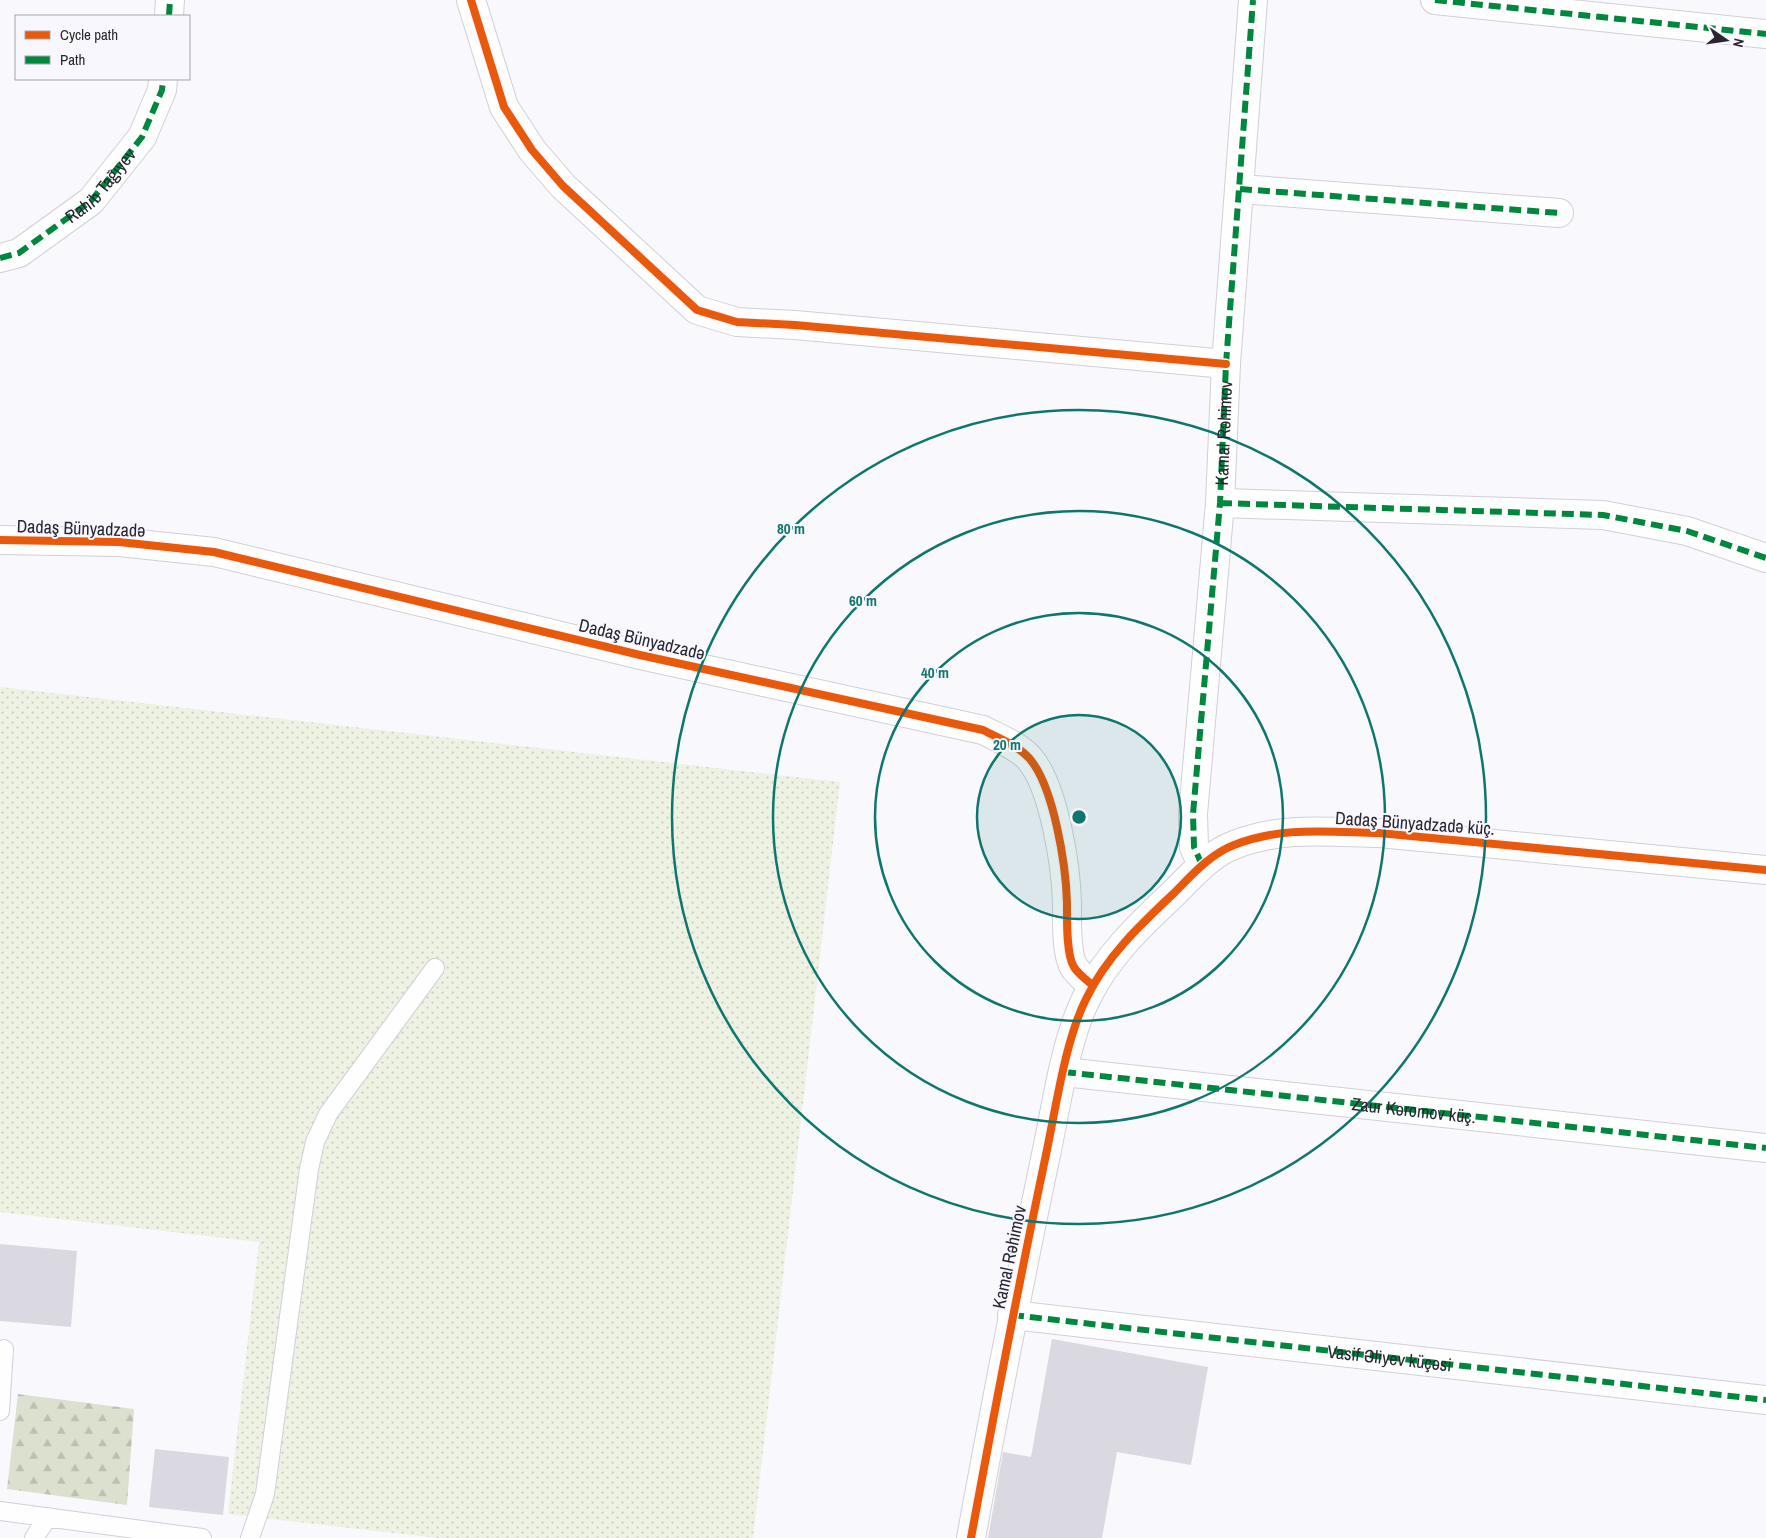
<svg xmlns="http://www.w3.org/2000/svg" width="1766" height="1538" font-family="'Archivo Narrow',sans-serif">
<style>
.grass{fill:url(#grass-dots)}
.forest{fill:url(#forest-firs)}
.building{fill:#dad8e0}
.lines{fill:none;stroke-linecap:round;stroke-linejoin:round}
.lane-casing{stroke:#d1cfd8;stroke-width:20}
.street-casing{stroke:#d1cfd8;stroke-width:30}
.lane{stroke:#fefeff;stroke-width:18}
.street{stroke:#fefeff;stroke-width:28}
.quiet{stroke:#00873e;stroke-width:6;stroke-dasharray:12 6;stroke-linecap:butt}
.cycleway-casing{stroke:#f8f7fe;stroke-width:11}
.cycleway{stroke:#e8590c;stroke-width:8}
.ring{fill:none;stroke:#0f766e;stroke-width:2.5}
.labels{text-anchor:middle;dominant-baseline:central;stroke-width:4;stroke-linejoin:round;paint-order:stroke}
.street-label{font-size:18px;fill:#292632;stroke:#f8f7fe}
.centre{fill:#0f766e;stroke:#f8f7fe;stroke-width:2.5}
.ring-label{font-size:15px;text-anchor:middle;font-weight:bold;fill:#0f766e;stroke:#f8f7fe;stroke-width:4;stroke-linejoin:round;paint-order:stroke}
</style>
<defs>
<pattern id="grass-dots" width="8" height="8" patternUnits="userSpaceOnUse" patternTransform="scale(1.25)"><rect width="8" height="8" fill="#edf2e3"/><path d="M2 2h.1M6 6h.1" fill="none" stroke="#cbcfc3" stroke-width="1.8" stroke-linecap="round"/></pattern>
<pattern id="forest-firs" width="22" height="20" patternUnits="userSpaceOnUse" patternTransform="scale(1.25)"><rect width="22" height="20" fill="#dbe0cf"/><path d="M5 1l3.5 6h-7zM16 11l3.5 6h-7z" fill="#bcc0b2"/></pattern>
</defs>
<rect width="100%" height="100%" fill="#f9f8fd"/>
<path class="grass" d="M 0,687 L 840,782 L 753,1538 L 437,1538 L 228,1514 L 259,1242 L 0,1212 Z"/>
<path class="forest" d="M 18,1394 L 134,1409 L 127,1505 L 7,1489 Z"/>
<path class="building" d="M 0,1244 L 77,1251 L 71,1327 L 0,1321 Z
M 1052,1339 L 1208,1367 L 1191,1465 L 1117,1452 L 1102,1538 L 988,1538 L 1003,1452 L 1031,1457 Z
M 155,1449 L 229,1457 L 223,1515 L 149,1507 Z"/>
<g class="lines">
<defs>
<path id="lane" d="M 0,1411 L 4,1349
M 0,1511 L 202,1538
M 34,1538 L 48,1517
M 250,1538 L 265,1494 L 309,1169 L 315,1142 L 328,1114 L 435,968"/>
<g id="street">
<path d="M 471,0 L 504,107 L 532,150 L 563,186 L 697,310 L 737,322 L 795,325 L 1226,364"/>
<path d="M 1435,0 L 1766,34"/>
<path d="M 169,16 L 170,0"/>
<path d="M 1240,189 L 1559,213"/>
<path id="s1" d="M 0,258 L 19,253 L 91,201 L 142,137 L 162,90 L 163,79"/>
<path d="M 1220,503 L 1603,515 L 1687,531 L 1766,558"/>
<path d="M 0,540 L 119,542 L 214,552 L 640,655 L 983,730 C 998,738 1017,745 1029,758 C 1054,786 1066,866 1067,903 C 1067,918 1066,955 1074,967 C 1078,974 1087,980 1093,986"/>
<path id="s2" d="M 1202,865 L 1194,847 L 1193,814 L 1220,503 L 1226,364 L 1253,0"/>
<path id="s3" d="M 1064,1072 L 1766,1148"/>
<path id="s4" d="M 1012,1315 L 1766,1400"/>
<path d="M 971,1538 C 994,1413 1018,1288 1044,1164 C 1055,1115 1064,1043 1086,999 C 1106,957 1140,925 1173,894 C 1191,876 1210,854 1234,845 C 1282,826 1328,832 1379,833 L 1766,870"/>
</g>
</defs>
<use href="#lane" class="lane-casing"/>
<use href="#street" class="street-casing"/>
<use href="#lane" class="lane"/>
<use href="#street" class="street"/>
<path class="quiet" d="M 1435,0 L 1766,34
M 169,16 L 170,0
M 1240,189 L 1559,213
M 0,258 L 19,253 L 91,201 L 142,137 L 162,90 L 163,79
M 1220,503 L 1603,515 L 1687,531 L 1766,558
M 1202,865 L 1194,847 L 1193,814 L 1220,503 L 1226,364 L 1253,0
M 1064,1072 L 1766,1148
M 1012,1315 L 1766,1400"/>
<defs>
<path id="cycleway" d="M 471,0 L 504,107 L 532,150 L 563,186 L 697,310 L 737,322 L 795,325 L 1226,364
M 0,540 L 119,542 L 214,552 L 640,655 L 983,730 C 998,738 1017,745 1029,758 C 1054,786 1066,866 1067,903 C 1067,918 1066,955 1074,967 C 1078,974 1087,980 1093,986
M 971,1538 C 994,1413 1018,1288 1044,1164 C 1055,1115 1064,1043 1086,999 C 1106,957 1140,925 1173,894 C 1191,876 1210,854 1234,845 C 1282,826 1328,832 1379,833 L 1766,870"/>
</defs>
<use href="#cycleway" class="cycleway-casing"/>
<use href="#cycleway" class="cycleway"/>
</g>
<circle cx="1079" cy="817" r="102" fill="#0f766e" fill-opacity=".12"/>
<g class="ring">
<circle cx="1079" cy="817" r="102"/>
<circle cx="1079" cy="817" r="204"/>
<circle cx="1079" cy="817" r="306"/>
<circle cx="1079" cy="817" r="407"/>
</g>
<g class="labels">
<g class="street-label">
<text stroke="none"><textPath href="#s1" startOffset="126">Rahib Tağıyev</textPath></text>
<text stroke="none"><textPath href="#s2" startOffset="435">Kamal Rəhimov</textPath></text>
<text transform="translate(81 528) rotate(2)">Dadaş Bünyadzadə</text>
<text transform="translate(642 639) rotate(13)">Dadaş Bünyadzadə</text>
<text transform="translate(1415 823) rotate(4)">Dadaş Bünyadzadə küç.</text>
<text stroke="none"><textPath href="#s3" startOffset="352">Zaur Kəromov küç.</textPath></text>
<text transform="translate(1009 1257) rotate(-78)">Kamal Rəhimov</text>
<text stroke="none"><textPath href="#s4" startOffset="380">Vasif Əliyev küçəsi</textPath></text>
</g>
</g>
<circle cx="1079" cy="817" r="8" class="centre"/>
<g class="ring-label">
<text x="791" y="534">80 m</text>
<text x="863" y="606">60 m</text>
<text x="935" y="678">40 m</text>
<text x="1007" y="750">20 m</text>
</g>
<rect x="15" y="15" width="175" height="65" fill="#f8f7fe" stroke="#a5a3ac"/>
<rect x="25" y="31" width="25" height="8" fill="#e8590c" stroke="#a5a3ac"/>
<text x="60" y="40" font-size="15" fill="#292632">Cycle path</text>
<rect x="25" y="56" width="25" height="8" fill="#00873e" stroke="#a5a3ac"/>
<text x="60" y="65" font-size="15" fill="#292632">Path</text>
<g transform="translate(1726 40) rotate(103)" stroke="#f8f7fe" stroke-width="4" paint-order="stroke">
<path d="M0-4L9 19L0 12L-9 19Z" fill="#292632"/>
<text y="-8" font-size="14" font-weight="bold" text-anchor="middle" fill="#292632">N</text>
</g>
</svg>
